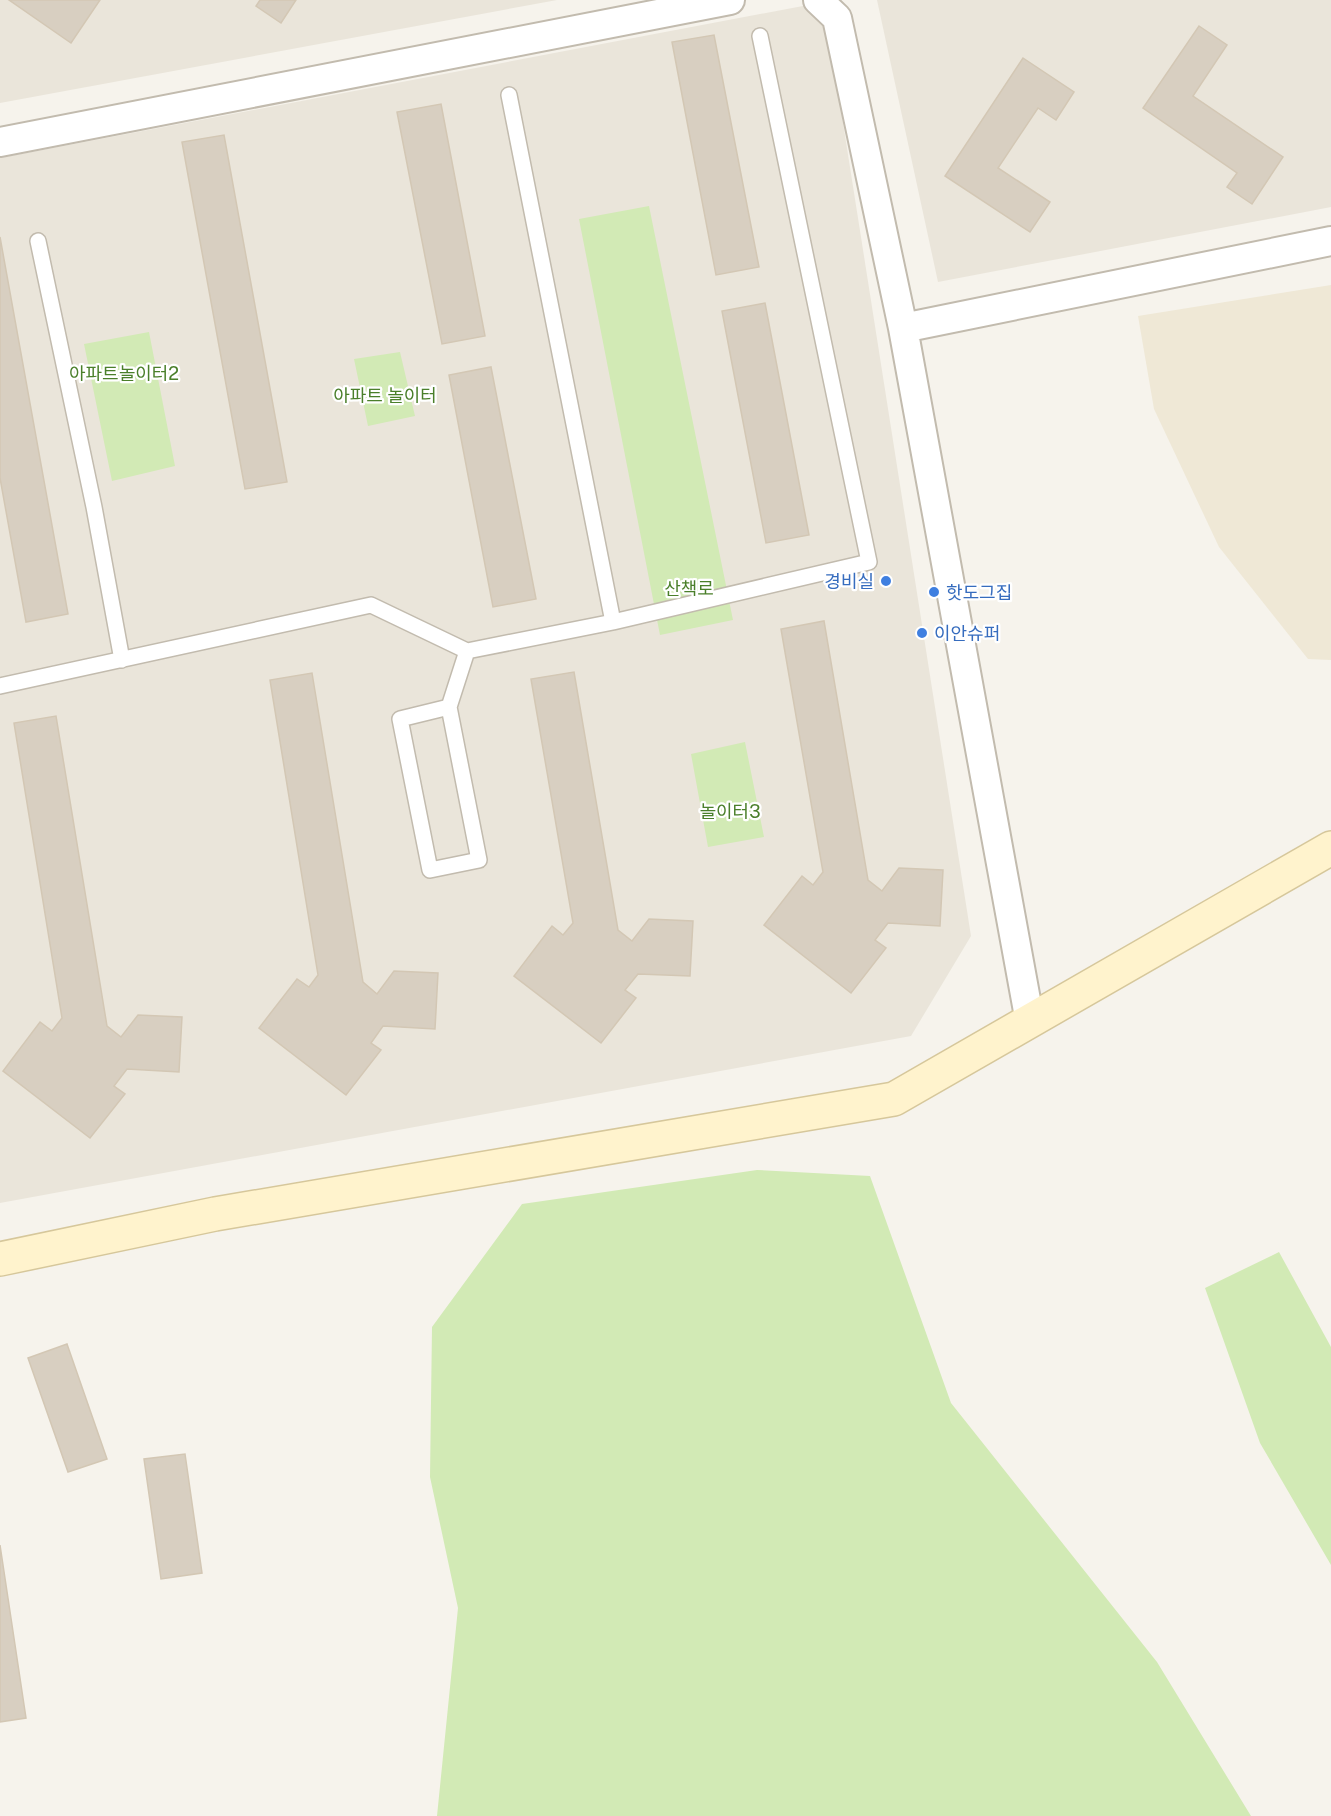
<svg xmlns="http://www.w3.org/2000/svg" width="1331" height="1816" font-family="'Public Sans','Noto Sans KR',sans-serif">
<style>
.residential{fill:#eae5da}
.education{fill:#efe8d6}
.green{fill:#d2eab5}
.building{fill:#d8cfc1;stroke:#d3c7b4;stroke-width:1.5}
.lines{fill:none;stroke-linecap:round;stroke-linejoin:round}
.lane-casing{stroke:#c2bbae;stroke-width:18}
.street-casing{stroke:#c2bbae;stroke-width:32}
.secondary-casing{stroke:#d6c79b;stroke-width:36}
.lane{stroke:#fff;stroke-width:15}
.street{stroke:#fff;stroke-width:28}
.secondary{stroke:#fff3cd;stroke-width:33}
.shop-dot{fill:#3f7fe0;stroke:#fff;stroke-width:2}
.labels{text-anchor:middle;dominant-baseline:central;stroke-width:4.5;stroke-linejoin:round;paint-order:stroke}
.park-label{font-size:18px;fill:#4a7f2a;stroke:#fff}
.shop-label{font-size:18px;fill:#366cbe;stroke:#fff;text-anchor:start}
</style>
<rect width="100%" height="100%" fill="#f6f3ec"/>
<path class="residential" d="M 0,0 L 557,0 L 0,103 Z
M 877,0 L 1331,0 L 1331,207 L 938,282 Z
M 824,2 L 971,936 L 911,1036 L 0,1203 L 0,158 Z"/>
<path class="education" d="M 1331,285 L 1331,660 L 1308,659 L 1219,547 L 1154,409 L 1138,316 Z"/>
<path class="green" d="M 649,206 L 733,620 L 660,635 L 579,219 Z
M 149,332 L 175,466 L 112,481 L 84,344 Z
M 400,352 L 415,416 L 368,426 L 354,359 Z
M 745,742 L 764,837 L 708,847 L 691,754 Z
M 757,1170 L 870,1176 L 951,1403 L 1157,1662 L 1251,1816 L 437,1816 L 458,1608 L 430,1477 L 432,1327 L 522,1204 Z
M 1279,1252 L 1331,1347 L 1331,1565 L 1260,1443 L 1205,1288 Z"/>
<path class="building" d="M 9,0 L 100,0 L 71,43 Z
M 260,0 L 296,0 L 281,23 L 256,6 Z
M 1199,26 L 1227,45 L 1193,96 L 1283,157 L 1252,204 L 1227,187 L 1237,173 L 1143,108 Z
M 714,35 L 759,267 L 716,275 L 672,42 Z
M 1023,58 L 1074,92 L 1056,120 L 1038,108 L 998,168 L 1050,202 L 1030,232 L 945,176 Z
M 441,104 L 485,336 L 442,344 L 397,112 Z
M 224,135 L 287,482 L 245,489 L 182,142 Z
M 0,237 L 68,614 L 26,622 L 0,478 Z
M 765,303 L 809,535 L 766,543 L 722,311 Z
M 491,367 L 536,599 L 493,607 L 449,375 Z
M 824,621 L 868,880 L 882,891 L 899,868 L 943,870 L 940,926 L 888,923 L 875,940 L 886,948 L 851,993 L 764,925 L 802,876 L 813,885 L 823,872 L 781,629 Z
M 574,672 L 618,930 L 632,941 L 649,919 L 693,921 L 690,976 L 638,974 L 625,990 L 636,998 L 601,1043 L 514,976 L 552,926 L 563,935 L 573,923 L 531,679 Z
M 312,673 L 363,982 L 377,994 L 394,971 L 438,973 L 435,1029 L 383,1026 L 371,1043 L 381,1050 L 346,1095 L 259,1028 L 297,979 L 309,987 L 318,975 L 270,680 Z
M 56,716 L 107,1026 L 121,1037 L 138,1015 L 182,1017 L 179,1072 L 127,1069 L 114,1086 L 125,1094 L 90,1138 L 3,1071 L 40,1022 L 52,1031 L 62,1018 L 14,723 Z
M 67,1344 L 107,1459 L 68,1472 L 28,1358 Z
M 185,1454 L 202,1573 L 161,1579 L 144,1459 Z
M 0,1545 L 26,1718 L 0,1722 Z"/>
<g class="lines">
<defs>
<path id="lane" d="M 509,95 L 613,622
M 38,241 L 94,507 L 122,660
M 0,686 L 371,605 L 467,651 L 613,622 L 869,562 L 760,36
M 449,707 L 400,719 L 430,870 L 479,860 L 449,707 L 467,651"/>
<path id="street" d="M 818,0 L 837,18 L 903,328 L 1030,1022
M 0,142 L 730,0
M 903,328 L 1331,241"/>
<path id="secondary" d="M 0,1259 L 215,1214 L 894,1099 L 1331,848"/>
</defs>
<use href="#lane" class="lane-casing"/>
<use href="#street" class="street-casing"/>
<use href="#secondary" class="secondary-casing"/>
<use href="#lane" class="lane"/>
<use href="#street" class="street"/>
<use href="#secondary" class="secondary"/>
</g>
<g class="shop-dot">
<circle cx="886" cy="581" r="6"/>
<circle cx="934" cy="592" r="6"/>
<circle cx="922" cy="633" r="6"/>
</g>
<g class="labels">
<g class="park-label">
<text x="124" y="373">아파트놀이터2</text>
<text x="385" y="395">아파트 놀이터</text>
<text x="689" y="588">산책로</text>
<text x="730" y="811">놀이터3</text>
</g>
<g class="shop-label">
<text x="874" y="581" text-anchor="end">경비실</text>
<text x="946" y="592">핫도그집</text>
<text x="934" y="633">이안슈퍼</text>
</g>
</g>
</svg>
